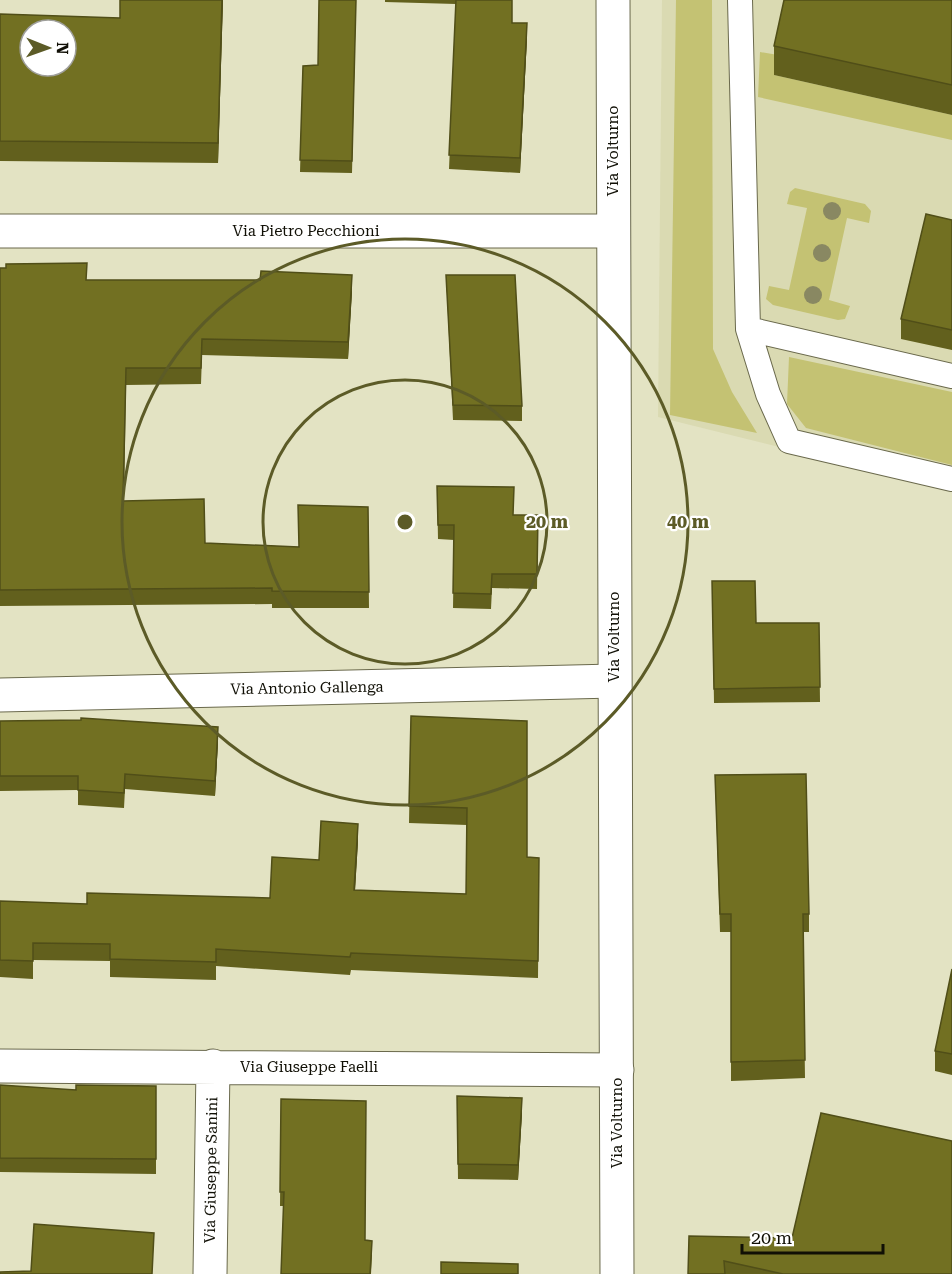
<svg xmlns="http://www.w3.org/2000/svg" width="952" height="1274" font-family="'Roboto Serif',serif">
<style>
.built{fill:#dadab2}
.green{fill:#c4c273}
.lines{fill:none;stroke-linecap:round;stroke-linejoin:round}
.lane-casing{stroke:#6a694c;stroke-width:26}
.street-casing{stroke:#6a694c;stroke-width:35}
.secondary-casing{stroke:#6a694c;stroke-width:35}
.lane{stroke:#fff;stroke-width:24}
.street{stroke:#fff;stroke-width:33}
.secondary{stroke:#fff;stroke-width:33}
.tree{fill:#898862}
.wall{fill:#62601d}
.shaded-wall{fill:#504e18}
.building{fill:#727022;stroke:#504e18;stroke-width:1.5;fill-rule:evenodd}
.ring{fill:none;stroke:#5c5b27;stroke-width:3}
.labels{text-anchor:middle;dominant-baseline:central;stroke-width:4.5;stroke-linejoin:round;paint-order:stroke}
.street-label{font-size:15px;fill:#100f05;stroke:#fff}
.centre{fill:#5c5b27;stroke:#fff;stroke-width:3}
.ring-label{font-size:18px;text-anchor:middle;font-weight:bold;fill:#5c5b27;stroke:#fff;stroke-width:4.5;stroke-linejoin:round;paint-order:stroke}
</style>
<rect width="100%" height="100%" fill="#e3e3c3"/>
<path class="built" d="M 662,0 L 952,0 L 952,490 L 658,417 Z"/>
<path class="green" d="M 676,0 L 712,0 L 713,349 L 732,392 L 757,433 L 670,415 Z
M 760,52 L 778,55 L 774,75 L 952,115 L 952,140 L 758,97 Z
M 795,188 L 865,204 L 871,211 L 869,223 L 847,218 L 829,300 L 850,306 L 845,319 L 838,320 L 773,305 L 766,299 L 769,286 L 789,290 L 807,208 L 787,204 L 790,192 Z
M 789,357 L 952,392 L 952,465 L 806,428 L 787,404 Z"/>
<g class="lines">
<defs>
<path id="lane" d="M 740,0 L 748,329 L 952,376
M 748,329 L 768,394 L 789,441 L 952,479"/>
<path id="street" d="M 0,231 L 613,231
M 0,695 L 614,681
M 0,1066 L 617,1070
M 210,1274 L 213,1066"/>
<path id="secondary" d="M 613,0 L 617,1274"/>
</defs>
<use href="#lane" class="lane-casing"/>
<use href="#street" class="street-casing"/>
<use href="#secondary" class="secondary-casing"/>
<use href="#lane" class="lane"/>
<use href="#street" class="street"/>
<use href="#secondary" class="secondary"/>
</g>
<g class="tree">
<circle cx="832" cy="211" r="9"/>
<circle cx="822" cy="253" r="9"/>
<circle cx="813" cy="295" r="9"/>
</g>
<path class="wall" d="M 223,0 L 218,163 L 0,161 L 0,14 L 119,18 Z
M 356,0 L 352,173 L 300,172 L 303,66 L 318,65 Z
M 385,0 L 512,0 L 512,23 L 527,38 L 520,173 L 449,169 L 456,4 L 385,2 Z
M 952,0 L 952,115 L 774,75 L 774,46 Z
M 952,220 L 952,350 L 901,339 L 901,319 Z
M 0,268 L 87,280 L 352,291 L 348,359 L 202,355 L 201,384 L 126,385 L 124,501 L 205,543 L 299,547 L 368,507 L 369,608 L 272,608 L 272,604 L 0,606 Z
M 446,275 L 522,406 L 522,421 L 453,420 Z
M 437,486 L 513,515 L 538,515 L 537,589 L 492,588 L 491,609 L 453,608 L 454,540 L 438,539 Z
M 712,581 L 756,623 L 819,623 L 820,702 L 714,703 Z
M 411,716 L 527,857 L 539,858 L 538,978 L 351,970 L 350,975 L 216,966 L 216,980 L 110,977 L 110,961 L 33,960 L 33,979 L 0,977 L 0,901 L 87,904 L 270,898 L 319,860 L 358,841 L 355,890 L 466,894 L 467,825 L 409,823 Z
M 0,721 L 218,742 L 215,796 L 125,789 L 124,808 L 78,805 L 78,790 L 0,791 Z
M 715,775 L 809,914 L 809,932 L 803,932 L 805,1078 L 731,1081 L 731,932 L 720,932 Z
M 952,969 L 952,1075 L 935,1071 L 935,1051 Z
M 0,1085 L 76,1090 L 156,1086 L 156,1174 L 0,1172 Z
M 457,1096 L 522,1113 L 518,1180 L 458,1179 Z
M 281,1099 L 365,1240 L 372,1255 L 371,1274 L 281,1274 L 284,1206 L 280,1206 Z
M 792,1238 L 952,1274 L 688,1274 Z"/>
<path class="shaded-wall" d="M 222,0 L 223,0 L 218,163 L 218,143 Z
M 527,23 L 527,38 L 520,173 L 520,158 Z
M 352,275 L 352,291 L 348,359 L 348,342 Z
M 218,727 L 218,742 L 215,796 L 215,781 Z
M 358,824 L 358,841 L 354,907 L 354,890 Z
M 522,1098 L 522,1113 L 518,1180 L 518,1165 Z"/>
<path class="building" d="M 120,0 L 222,0 L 218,143 L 0,141 L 0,14 L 120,18 ZM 30,30 L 66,30 L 66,66 L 30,66 Z
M 319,0 L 356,0 L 352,161 L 300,160 L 303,66 L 318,65 Z
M 456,0 L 512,0 L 512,23 L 527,23 L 520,158 L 449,155 Z
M 784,0 L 952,0 L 952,85 L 774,46 Z
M 926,214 L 952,220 L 952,330 L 901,319 Z
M 87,263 L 86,280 L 260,280 L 261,271 L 352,275 L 348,342 L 202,339 L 201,368 L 126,368 L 123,501 L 204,499 L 205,543 L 299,547 L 298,505 L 368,507 L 369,592 L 272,591 L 272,588 L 0,590 L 0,268 L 6,268 L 6,264 Z
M 446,275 L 515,275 L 522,406 L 453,405 Z
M 437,486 L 514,487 L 513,515 L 538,515 L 537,574 L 492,574 L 491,594 L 453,593 L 454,525 L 438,525 Z
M 712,581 L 755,581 L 756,623 L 819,623 L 820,687 L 714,689 Z
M 411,716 L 527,721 L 527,857 L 539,858 L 538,961 L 351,953 L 350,957 L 216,949 L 216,962 L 110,959 L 110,944 L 33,943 L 33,961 L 0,960 L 0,901 L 87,904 L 87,893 L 270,898 L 272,857 L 319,860 L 321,821 L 358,824 L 354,890 L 466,894 L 467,808 L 409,806 Z
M 81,718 L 218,727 L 215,781 L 125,774 L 124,793 L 78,790 L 78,776 L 0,776 L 0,721 L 81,720 Z
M 806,774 L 809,914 L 803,914 L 805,1060 L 731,1062 L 731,914 L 720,914 L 715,775 Z
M 952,969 L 952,1054 L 935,1051 Z
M 0,1085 L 76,1090 L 76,1085 L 156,1086 L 156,1159 L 0,1158 Z
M 457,1096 L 522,1098 L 518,1165 L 458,1164 Z
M 281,1099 L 366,1101 L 365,1240 L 372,1241 L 370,1274 L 281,1274 L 284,1192 L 280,1192 Z
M 821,1113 L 952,1141 L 952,1274 L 783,1274 L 724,1261 L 725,1274 L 688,1274 L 689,1236 L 792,1238 Z
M 34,1224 L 154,1233 L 152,1274 L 0,1274 L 0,1272 L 31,1271 Z
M 441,1262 L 518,1264 L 518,1274 L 441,1274 Z"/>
<g class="ring">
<circle cx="405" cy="522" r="142"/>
<circle cx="405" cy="522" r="283"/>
</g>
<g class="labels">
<g class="street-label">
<text transform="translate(613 151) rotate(-90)">Via Volturno</text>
<text x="306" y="231">Via Pietro Pecchioni</text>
<text transform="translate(614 637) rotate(-90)">Via Volturno</text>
<text transform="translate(307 688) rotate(-1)">Via Antonio Gallenga</text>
<text x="309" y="1067">Via Giuseppe Faelli</text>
<text transform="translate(617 1123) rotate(-90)">Via Volturno</text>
<text transform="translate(211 1170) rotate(-89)">Via Giuseppe Sanini</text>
</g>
</g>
<circle cx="405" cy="522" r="9" class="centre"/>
<g class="ring-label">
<text x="547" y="528">20 m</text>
<text x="688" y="528">40 m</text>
</g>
<g transform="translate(48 48) rotate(91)"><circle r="28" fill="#ffffff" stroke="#9f9f9b" stroke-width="1.5"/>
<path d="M0-4.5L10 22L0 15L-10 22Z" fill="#5c5b27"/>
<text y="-9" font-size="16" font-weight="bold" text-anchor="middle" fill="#100f05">N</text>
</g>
<path d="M742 1244v9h141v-9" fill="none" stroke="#100f05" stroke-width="3"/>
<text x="751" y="1244" font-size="18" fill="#100f05" stroke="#ffffff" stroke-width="4.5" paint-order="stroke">20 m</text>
</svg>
